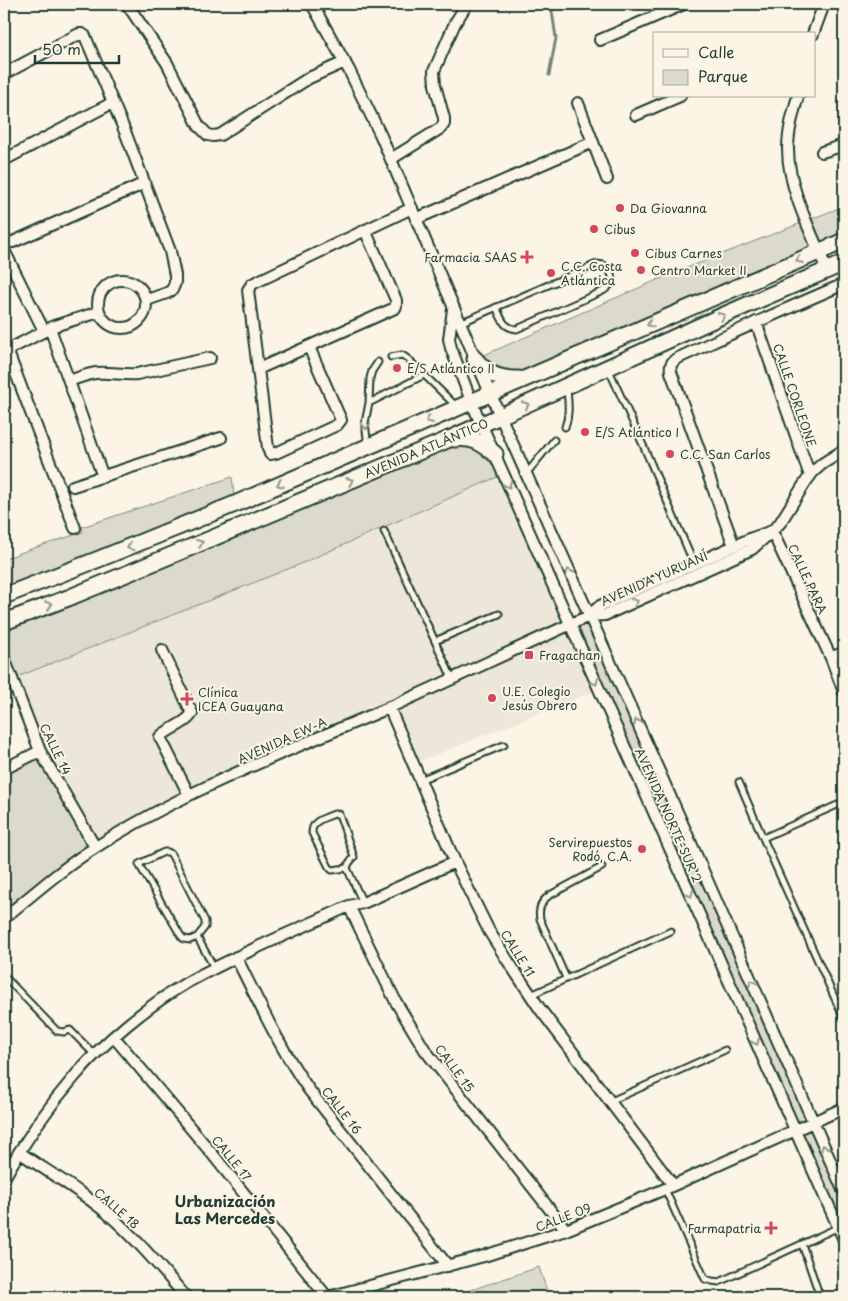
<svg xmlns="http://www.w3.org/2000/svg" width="848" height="1301" font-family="'Playpen Sans',sans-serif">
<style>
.built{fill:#ece7d8}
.green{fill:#dcdacc;stroke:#7e8c80}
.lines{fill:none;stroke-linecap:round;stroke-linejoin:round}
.stream{stroke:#758479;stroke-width:3}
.service-casing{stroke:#1f3d34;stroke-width:9}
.minor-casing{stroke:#1f3d34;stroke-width:14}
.secondary-casing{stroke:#1f3d34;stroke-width:19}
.service{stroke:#fcf5e5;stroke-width:5}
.minor{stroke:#fcf5e5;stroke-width:10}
.secondary{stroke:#fcf5e5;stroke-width:15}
.oneway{stroke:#8e998c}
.poi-dot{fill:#d1495b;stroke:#fcf5e5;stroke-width:2}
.labels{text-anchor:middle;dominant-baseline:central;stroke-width:4;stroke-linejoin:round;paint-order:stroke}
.poi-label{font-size:12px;fill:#1f3d34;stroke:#fcf5e5;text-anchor:start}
.street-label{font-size:12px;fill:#1f3d34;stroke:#fcf5e5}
.quarter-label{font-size:15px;font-weight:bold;fill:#1f3d34;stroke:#fcf5e5}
</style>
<rect width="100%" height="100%" fill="#fcf5e5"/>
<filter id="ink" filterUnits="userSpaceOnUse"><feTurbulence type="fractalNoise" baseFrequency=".02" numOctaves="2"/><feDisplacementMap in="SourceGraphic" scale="10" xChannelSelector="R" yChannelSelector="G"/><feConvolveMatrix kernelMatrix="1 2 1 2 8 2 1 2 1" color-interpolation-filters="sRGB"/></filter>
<g filter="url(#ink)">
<path class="built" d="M 504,474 L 599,689 L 413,764 L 389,708 L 217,782 L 95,847 L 40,751 L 12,679 L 298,565 Z"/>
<path class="green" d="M 844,206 L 844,241 L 523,379 L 475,359 L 664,277 Z
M 447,440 L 475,440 L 504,474 L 298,565 L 12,679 L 4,665 L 4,622 Z
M 232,477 L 235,504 L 4,596 L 4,559 L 28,550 L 83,532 L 82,527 Z
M 589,616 L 844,1192 L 844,1240 L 570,625 Z
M 40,751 L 95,847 L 4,918 L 4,769 Z
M 539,1267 L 549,1297 L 450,1297 Z"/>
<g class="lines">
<path class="stream" d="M 549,75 L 556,38 L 551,4"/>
<defs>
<path id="service" d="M 460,323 L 597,264 L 604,265 C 614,274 616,283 603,291 L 517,329 C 503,328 502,319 496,307
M 391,357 L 402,355 L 408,359 L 457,407
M 609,370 L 643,445 L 694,564
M 369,403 L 424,375
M 565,427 C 570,414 568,402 567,388
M 368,446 L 365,423 L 369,403 L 370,378 L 372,371 L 378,362
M 526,474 L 554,440
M 384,531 L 452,678
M 435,641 L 499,614
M 420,780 L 504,745
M 739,782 L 763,838 L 844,1019
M 334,814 L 339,814 L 354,857 L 349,863 L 347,868 L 332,870 L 329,867 L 312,833 C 312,820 323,819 334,814 Z
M 763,838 L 844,802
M 347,868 L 363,903
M 197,937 L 190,940 L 184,939 L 181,936 L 141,868 L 139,864 L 141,863 L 164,852 L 168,852 L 171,854 L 205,921 L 205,927 L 197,937 L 215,969
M 4,976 L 57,1031 L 64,1032 L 70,1030 L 94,1054
M 566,978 L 540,919 C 538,909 541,901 550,895 L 602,867
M 531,995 L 671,931
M 611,1101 L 725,1050
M 665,1189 L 705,1279 L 712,1281 L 719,1282 L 839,1227
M 802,1244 L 820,1297"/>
<path id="minor" d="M 127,4 L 167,63 L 199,126 L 208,135 L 213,136 L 220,135 L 290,90 L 309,78 L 345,62
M 312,4 L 349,70 L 381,136 L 490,393 L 683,825 L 844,1192
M 813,34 L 824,4
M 600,40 L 684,4
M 4,74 L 79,34 L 82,34 L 85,36 L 126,134 L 170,251 L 175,275 L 175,283 L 172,290 L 167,293 L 147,300
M 798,96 C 793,114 788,131 788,149 C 788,189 812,234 827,270
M 578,103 L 607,179
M 636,115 L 680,96
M 822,152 L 844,145
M 391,159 L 441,128 L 444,124 L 444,118 L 435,85 L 434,71 L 455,23 L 467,4
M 4,160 L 112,103
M 416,219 L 593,142
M 13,242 L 145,183
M 4,250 L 44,331
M98 304a24 24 0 1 1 48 0a24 24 0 1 1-48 0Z
M 453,309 L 449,339 L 451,348 L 471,401 L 844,1240
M 756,322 L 810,476
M 50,328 L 103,477
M 309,347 L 341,420 L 337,425 L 276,453 L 270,454 L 268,448 L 248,290 L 252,284 L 412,208
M 7,350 L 75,528
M 4,352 L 54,326 L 99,312
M 258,369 L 395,308 L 396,306 L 396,300 L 365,230
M 69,381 C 78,378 87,374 96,373 C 110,372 124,375 137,374 L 210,358
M 73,486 L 221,438
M 772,531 L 831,658 L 844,692
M 734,546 L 671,372 C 670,365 671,363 676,359 C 732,333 788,308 844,284
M 589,616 L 605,615 L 752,549 L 772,531 L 780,523 L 805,483 L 813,472 L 822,464 L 844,450
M 162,650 L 192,713 C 188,723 169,728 160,737 L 189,795
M 4,658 L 40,751 L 95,847
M 831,658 L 844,652
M 389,707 L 455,862 L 489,931 L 508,961 L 540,1009 L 673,1185
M 4,769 L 40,751
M 349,906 L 396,1002 L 425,1050 L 566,1230
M 4,918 C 33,894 64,867 96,847 C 187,789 288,751 386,709 C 454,679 521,646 589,616 L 600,606 L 752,538 L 772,531
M 236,957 C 259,1003 280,1048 309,1090 L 448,1266
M 114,1037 L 214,1156 L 327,1297
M 19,1152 C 48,1172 80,1190 107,1213 C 136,1238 161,1268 186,1297
M 4,1178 C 24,1142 48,1107 75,1076 C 103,1042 150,1004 188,982 C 240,953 295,931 349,906 L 363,903 L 455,862
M 4,1295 L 7,1297
M 328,1297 L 484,1256 L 566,1230 L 665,1189 L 844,1108"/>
<path id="secondary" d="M 475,359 C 488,375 499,379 519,379
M 454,439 C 473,437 481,442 495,454
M 4,596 L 99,559 L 235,504 L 844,241
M 4,622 L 68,598 L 201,543 L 447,440 L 724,315 L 844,263"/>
</defs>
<use href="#service" class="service-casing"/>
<use href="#minor" class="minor-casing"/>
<use href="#secondary" class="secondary-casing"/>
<use href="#service" class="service"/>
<use href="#minor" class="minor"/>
<use href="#secondary" class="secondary"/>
</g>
<defs><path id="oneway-chevron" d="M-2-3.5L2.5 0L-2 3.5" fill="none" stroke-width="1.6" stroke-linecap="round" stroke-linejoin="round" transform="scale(1.25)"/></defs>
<g class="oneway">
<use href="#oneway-chevron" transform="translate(799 260) rotate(157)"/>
<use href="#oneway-chevron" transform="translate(722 316) rotate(-24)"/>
<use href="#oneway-chevron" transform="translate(650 324) rotate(157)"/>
<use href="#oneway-chevron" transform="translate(526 405) rotate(-24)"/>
<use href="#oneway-chevron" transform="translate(429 420) rotate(156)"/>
<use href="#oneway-chevron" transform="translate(366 426) rotate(89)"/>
<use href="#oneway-chevron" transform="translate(350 481) rotate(-23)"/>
<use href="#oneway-chevron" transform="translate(280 484) rotate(156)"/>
<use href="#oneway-chevron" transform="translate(508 485) rotate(66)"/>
<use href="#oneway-chevron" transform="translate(200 543) rotate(-23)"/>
<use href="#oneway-chevron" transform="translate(130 547) rotate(158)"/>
<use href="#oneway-chevron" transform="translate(569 572) rotate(-114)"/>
<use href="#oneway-chevron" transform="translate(635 602) rotate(-24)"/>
<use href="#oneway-chevron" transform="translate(49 605) rotate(-21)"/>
<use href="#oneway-chevron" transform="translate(595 682) rotate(66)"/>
<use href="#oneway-chevron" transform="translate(637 722) rotate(-114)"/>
<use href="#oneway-chevron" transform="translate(690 894) rotate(66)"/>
<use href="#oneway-chevron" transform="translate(752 983) rotate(-114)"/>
<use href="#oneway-chevron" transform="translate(756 1042) rotate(66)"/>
<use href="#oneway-chevron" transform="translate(824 1148) rotate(-114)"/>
</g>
</g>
<g class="poi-dot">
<circle cx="620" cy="208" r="5"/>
<circle cx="594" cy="229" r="5"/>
<circle cx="635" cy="253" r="5"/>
<path d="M524.5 249.5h5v5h5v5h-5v5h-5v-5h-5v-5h5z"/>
<circle cx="641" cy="270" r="5"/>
<circle cx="551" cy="273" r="5"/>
<circle cx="397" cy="368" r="5"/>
<circle cx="585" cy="432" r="5"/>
<circle cx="670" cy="454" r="5"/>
<rect x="524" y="650" width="10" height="10" rx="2.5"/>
<circle cx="492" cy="698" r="5"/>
<path d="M184.5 691.5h5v5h5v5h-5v5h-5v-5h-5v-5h5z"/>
<circle cx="642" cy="849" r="5"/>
<path d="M768.5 1220.5h5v5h5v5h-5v5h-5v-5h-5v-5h5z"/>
</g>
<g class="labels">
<g class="poi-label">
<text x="630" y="208">Da Giovanna</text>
<text x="604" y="229">Cibus</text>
<text x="645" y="253">Cibus Carnes</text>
<text x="517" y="257" text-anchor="end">Farmacia SAAS</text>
<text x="561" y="266">C.C. Costa<tspan x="561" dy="14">Atlántica</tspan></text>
<text x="651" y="270">Centro Market II</text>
<text x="407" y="368">E/S Atlántico II</text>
<text x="595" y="432">E/S Atlántico I</text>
<text x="680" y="454">C.C. San Carlos</text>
<text x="539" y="655">Fragachan</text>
<text x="502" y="691">U.E. Colegio<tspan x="502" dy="14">Jesús Obrero</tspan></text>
<text x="198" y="692">Clínica<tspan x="198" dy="14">ICEA Guayana</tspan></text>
<text x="632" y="842" text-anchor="end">Servirepuestos<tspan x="632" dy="14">Rodó, C.A.</tspan></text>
<text x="761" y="1228" text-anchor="end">Farmapatria</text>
</g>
<g class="street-label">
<text transform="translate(795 395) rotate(71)">CALLE CORLEONE</text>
<text transform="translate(426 448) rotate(-23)">AVENIDA ATLÁNTICO</text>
<text transform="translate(654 578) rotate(-24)">AVENIDA YURUANÍ</text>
<text transform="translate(808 579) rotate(65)">CALLE PARA</text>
<text transform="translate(282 740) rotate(-24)">AVENIDA EW-A</text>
<text transform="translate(56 749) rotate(64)">CALLE 14</text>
<text transform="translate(669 815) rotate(66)">AVENIDA NORTE-SUR 2</text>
<text transform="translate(518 953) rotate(58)">CALLE 11</text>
<text transform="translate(455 1068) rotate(53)">CALLE 15</text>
<text transform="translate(342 1110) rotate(52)">CALLE 16</text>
<text transform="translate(232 1158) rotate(51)">CALLE 17</text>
<text transform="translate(117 1208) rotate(41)">CALLE 18</text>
<text transform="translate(563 1217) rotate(-21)">CALLE 09</text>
</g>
<g class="quarter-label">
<text x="225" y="1200">Urbanización<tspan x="225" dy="17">Las Mercedes</tspan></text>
</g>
</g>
<rect width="848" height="1301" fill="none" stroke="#fcf5e5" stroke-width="20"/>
<rect x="10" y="10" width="828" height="1281" fill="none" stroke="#1f3d34" stroke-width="2" filter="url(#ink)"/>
<rect x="653" y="32" width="162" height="65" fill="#fcf5e5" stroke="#a4ab9e"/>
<rect x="663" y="49" width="25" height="8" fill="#fcf5e5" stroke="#a4ab9e"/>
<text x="698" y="58" font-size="15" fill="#1f3d34">Calle</text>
<rect x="663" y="70" width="25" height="15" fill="#dcdacc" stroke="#a4ab9e"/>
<text x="698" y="82" font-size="15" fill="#1f3d34">Parque</text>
<path d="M35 55v8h84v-8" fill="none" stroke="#1f3d34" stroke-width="2.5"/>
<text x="42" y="55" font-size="15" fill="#1f3d34" stroke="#fcf5e5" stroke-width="4" paint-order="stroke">50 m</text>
</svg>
